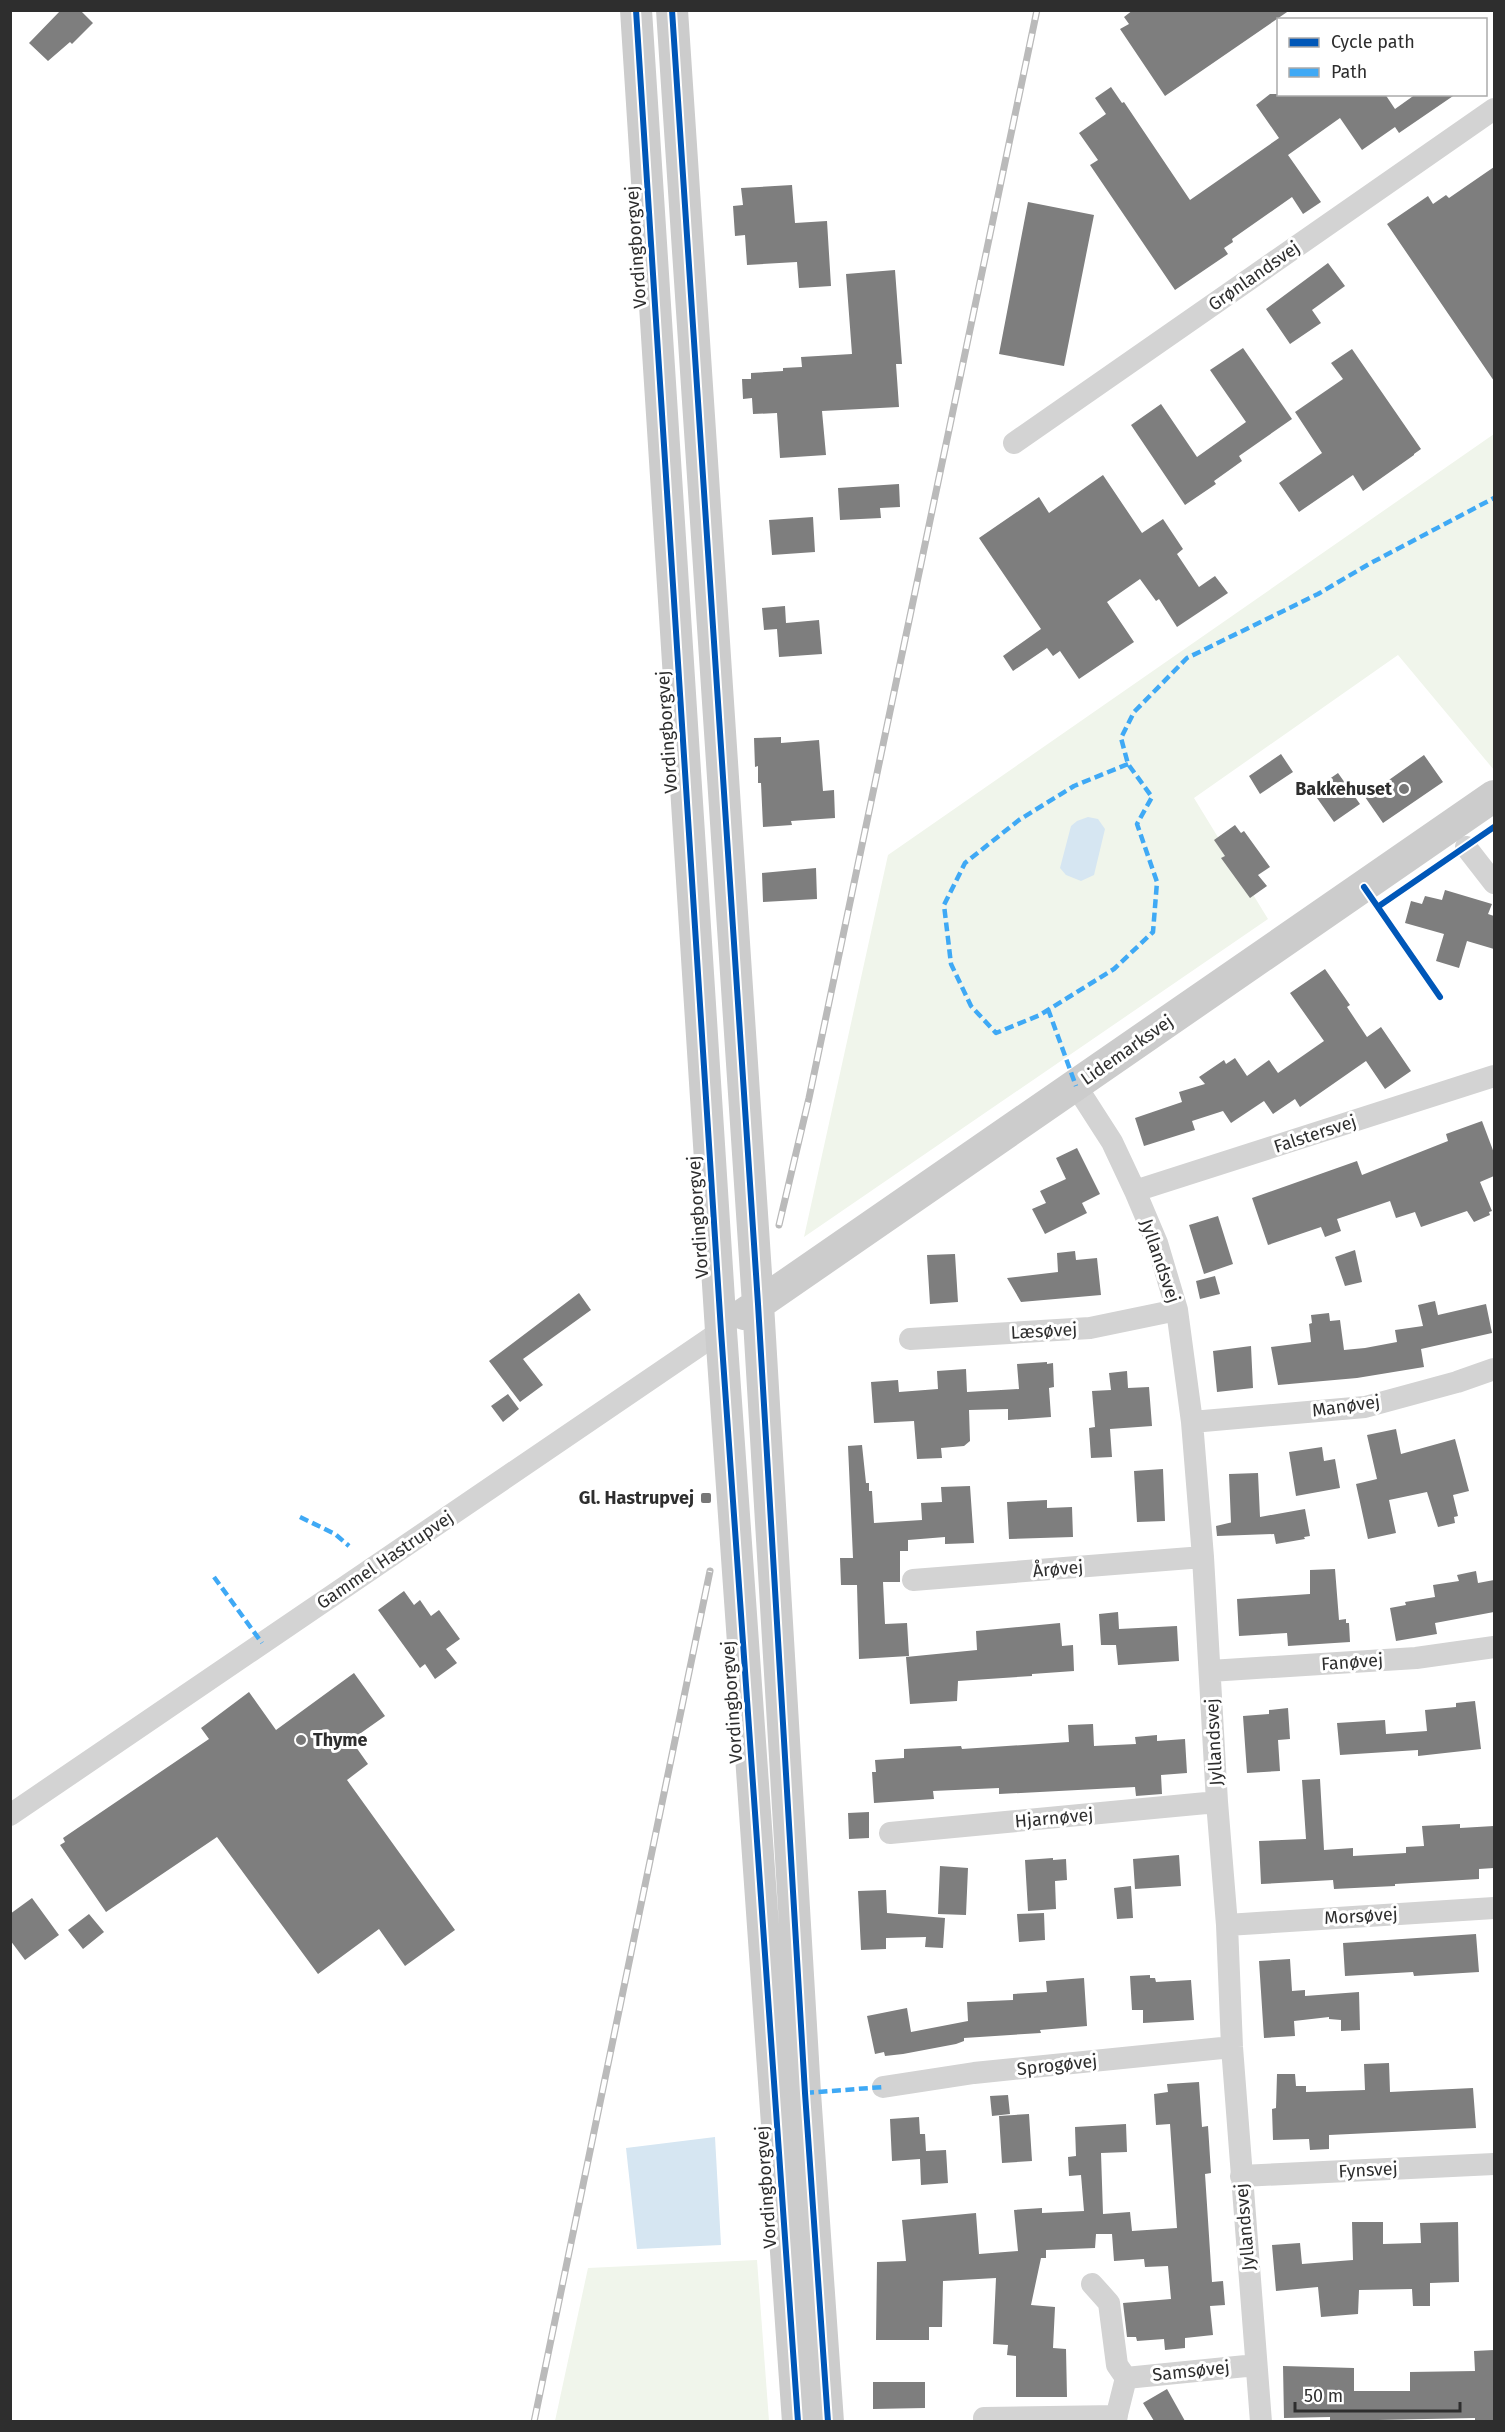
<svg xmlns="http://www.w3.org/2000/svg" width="1505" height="2432" font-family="'Fira Sans',sans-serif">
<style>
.green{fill:#f0f5eb}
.water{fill:#d6e6f2}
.building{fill:#7e7e7e}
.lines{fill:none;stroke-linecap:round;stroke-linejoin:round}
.street{stroke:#d3d3d3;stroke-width:22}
.secondary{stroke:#ccc;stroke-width:32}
.rail-casing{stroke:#bababa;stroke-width:7}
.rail{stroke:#fff;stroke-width:4.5;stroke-dasharray:14;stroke-linecap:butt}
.quiet{stroke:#3fa9f5;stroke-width:4.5;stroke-dasharray:9 4.5;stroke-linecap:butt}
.cycleway-casing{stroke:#fff;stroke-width:10}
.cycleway{stroke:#0057b8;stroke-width:6}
.poi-dot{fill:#777;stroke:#fff;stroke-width:2}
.labels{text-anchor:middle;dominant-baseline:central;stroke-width:6;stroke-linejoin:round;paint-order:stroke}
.street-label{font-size:18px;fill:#2e2e2e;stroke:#fff}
.poi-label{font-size:18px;font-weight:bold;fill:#2e2e2e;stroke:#fff;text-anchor:end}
</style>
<rect width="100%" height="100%" fill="#fff"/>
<path class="green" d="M 1494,434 L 1494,770 L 1398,655 L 1194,798 L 1268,919 L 804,1237 L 888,855 Z
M 757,2260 L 769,2421 L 555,2421 L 588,2268 Z"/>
<path class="water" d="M 1088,817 L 1098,819 L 1105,829 L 1094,875 L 1081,881 L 1066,875 L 1060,868 L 1071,826 L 1077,821 Z
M 715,2137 L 721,2245 L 637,2249 L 626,2148 Z"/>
<path class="building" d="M 61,10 L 80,10 L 93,23 L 72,44 L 70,42 L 48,61 L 29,43 Z
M 1133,10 L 1290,10 L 1165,96 L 1120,29 L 1129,24 L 1124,17 Z
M 1111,87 L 1122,103 L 1124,102 L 1190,200 L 1279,138 L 1256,105 L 1270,94 L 1385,94 L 1395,109 L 1416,94 L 1456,94 L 1399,133 L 1395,127 L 1362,150 L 1340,118 L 1288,155 L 1321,202 L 1303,214 L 1292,197 L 1232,239 L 1233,242 L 1224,248 L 1228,254 L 1175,290 L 1090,165 L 1098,160 L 1079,133 L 1106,114 L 1095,98 Z
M 1494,167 L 1494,381 L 1387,224 L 1428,196 L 1433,204 L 1446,195 L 1449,198 Z
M 792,185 L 795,223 L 827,221 L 831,286 L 799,288 L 797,262 L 747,265 L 745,235 L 735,236 L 733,206 L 743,205 L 741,188 Z
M 1028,202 L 1094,215 L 1064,366 L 999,354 Z
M 1328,263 L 1345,286 L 1312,310 L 1321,323 L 1290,344 L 1266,309 Z
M 895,270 L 902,364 L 896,364 L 899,407 L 822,411 L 826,455 L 780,458 L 777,413 L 753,414 L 752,398 L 743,399 L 742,379 L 751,379 L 751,373 L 783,371 L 783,368 L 802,367 L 801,357 L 852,354 L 846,274 Z
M 1243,348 L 1292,419 L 1239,456 L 1242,461 L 1214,481 L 1216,484 L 1185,505 L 1131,425 L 1161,404 L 1197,457 L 1246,422 L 1210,370 Z
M 1352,349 L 1421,449 L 1414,454 L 1414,455 L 1363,491 L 1353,475 L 1299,512 L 1279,483 L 1322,453 L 1295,412 L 1343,379 L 1331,363 Z
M 1103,475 L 1142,533 L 1163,519 L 1183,549 L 1177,554 L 1199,587 L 1215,576 L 1228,593 L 1177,627 L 1159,599 L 1156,601 L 1140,579 L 1107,602 L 1134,642 L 1079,679 L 1060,651 L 1053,656 L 1047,648 L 1013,671 L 1003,656 L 1041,629 L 979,538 L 1039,497 L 1049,513 Z
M 899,484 L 900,507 L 880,508 L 881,518 L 840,520 L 838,488 Z
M 813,517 L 815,552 L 772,555 L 769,520 Z
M 785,606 L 786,623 L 819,620 L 822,654 L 779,657 L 777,629 L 764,630 L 762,608 Z
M 781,737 L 781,743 L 819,740 L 823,791 L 834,790 L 835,818 L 791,821 L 792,825 L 763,827 L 761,783 L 758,783 L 758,766 L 755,767 L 754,738 Z
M 1281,754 L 1293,772 L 1260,794 L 1249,776 Z
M 1424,755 L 1443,782 L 1383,823 L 1365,797 Z
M 1338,773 L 1360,804 L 1334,822 L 1312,791 Z
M 1235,825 L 1241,833 L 1244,831 L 1270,867 L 1258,875 L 1267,886 L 1250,898 L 1221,858 L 1225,856 L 1214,840 Z
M 816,868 L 817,899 L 763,902 L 762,873 Z
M 1445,890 L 1492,904 L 1488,914 L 1494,916 L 1494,949 L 1467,941 L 1459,968 L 1436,961 L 1444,934 L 1405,923 L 1411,901 L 1422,904 L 1425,896 L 1442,900 Z
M 1325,969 L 1350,1005 L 1347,1007 L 1367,1037 L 1381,1027 L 1411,1071 L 1385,1089 L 1366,1061 L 1300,1107 L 1295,1099 L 1273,1114 L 1264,1101 L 1231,1123 L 1223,1111 L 1192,1121 L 1195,1130 L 1144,1146 L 1135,1118 L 1182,1102 L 1179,1092 L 1205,1084 L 1199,1077 L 1224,1060 L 1226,1064 L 1235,1058 L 1247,1076 L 1269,1060 L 1278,1073 L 1324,1041 L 1290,993 Z
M 1482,1121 L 1494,1153 L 1494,1176 L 1480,1182 L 1492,1211 L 1489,1212 L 1490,1215 L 1474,1222 L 1467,1211 L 1421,1227 L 1415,1212 L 1396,1218 L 1390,1201 L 1337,1219 L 1341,1231 L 1325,1237 L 1321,1227 L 1268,1245 L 1252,1198 L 1357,1161 L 1362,1175 L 1448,1141 L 1446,1134 Z
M 1077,1148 L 1100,1194 L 1082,1203 L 1087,1213 L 1045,1234 L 1032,1209 L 1046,1203 L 1040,1191 L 1066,1179 L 1056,1158 Z
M 1218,1216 L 1233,1264 L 1204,1274 L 1189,1225 Z
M 1355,1250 L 1362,1282 L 1345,1286 L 1335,1257 Z
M 1075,1251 L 1076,1260 L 1097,1258 L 1101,1295 L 1021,1302 L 1007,1278 L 1058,1272 L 1057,1253 Z
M 955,1254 L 958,1302 L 930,1304 L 927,1255 Z
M 1215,1276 L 1220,1294 L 1200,1299 L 1196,1281 Z
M 579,1293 L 591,1310 L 523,1359 L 543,1385 L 520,1402 L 489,1361 Z
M 1435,1301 L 1438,1315 L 1486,1304 L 1492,1333 L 1421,1349 L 1424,1367 L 1357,1378 L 1278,1385 L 1271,1347 L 1311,1342 L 1309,1324 L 1312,1323 L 1311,1315 L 1329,1313 L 1330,1321 L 1340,1320 L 1344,1350 L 1365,1348 L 1397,1342 L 1395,1330 L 1423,1326 L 1418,1305 Z
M 1251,1346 L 1253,1388 L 1217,1392 L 1213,1351 Z
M 1047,1362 L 1047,1364 L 1053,1363 L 1054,1387 L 1049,1388 L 1051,1417 L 1008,1420 L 1008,1409 L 969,1410 L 970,1441 L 964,1446 L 941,1448 L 942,1458 L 917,1459 L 914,1421 L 874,1423 L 871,1382 L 898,1380 L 899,1392 L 938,1389 L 937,1371 L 966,1369 L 967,1392 L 1019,1389 L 1017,1364 Z
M 1127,1371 L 1128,1388 L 1149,1387 L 1152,1426 L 1110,1429 L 1112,1457 L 1091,1458 L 1089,1428 L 1095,1427 L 1092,1391 L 1111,1390 L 1109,1373 Z
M 508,1394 L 519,1409 L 503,1422 L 491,1406 Z
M 1396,1429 L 1401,1454 L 1455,1439 L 1469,1491 L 1453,1495 L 1458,1516 L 1454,1517 L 1455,1523 L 1438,1527 L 1427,1492 L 1389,1500 L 1396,1533 L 1368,1539 L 1356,1484 L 1377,1479 L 1367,1435 Z
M 862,1445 L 866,1483 L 869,1483 L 869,1491 L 872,1491 L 874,1523 L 922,1520 L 921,1503 L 942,1502 L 941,1487 L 970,1486 L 974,1543 L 945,1544 L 945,1537 L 908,1540 L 908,1551 L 900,1551 L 900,1582 L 883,1582 L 885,1624 L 907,1623 L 909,1656 L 859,1659 L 857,1585 L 841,1585 L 840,1558 L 853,1558 L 848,1446 Z
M 1322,1447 L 1324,1461 L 1335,1459 L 1340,1488 L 1296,1496 L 1289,1452 Z
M 1163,1469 L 1165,1521 L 1137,1522 L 1134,1471 Z
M 1258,1473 L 1260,1517 L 1305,1509 L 1310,1536 L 1304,1537 L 1305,1539 L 1276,1544 L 1274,1534 L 1217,1536 L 1216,1526 L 1233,1522 L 1231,1523 L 1229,1474 Z
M 1047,1500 L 1047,1508 L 1072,1507 L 1073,1537 L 1009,1539 L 1007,1502 Z
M 1335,1569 L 1339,1620 L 1346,1619 L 1346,1623 L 1349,1623 L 1350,1642 L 1288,1646 L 1287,1633 L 1239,1636 L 1237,1599 L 1310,1594 L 1310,1570 Z
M 1476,1571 L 1478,1583 L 1494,1580 L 1494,1612 L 1435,1623 L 1437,1634 L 1396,1641 L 1390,1608 L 1406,1605 L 1405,1602 L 1435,1597 L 1433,1585 L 1459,1581 L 1457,1575 Z
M 404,1591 L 414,1605 L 420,1600 L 431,1616 L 439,1610 L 460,1639 L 446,1649 L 457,1663 L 435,1679 L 425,1664 L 420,1668 L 378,1610 Z
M 1118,1612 L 1119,1629 L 1177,1626 L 1179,1661 L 1118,1665 L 1116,1645 L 1101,1645 L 1099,1614 Z
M 1060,1623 L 1062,1646 L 1073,1645 L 1074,1671 L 1032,1674 L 1032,1676 L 958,1681 L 957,1701 L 910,1704 L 906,1657 L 977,1650 L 976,1631 Z
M 354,1673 L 385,1716 L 351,1740 L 368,1764 L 347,1780 L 455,1930 L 405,1966 L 379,1929 L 318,1974 L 217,1837 L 106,1912 L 60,1845 L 65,1842 L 63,1838 L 209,1739 L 201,1728 L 249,1692 L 276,1730 Z
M 1475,1701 L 1481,1749 L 1418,1756 L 1418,1750 L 1340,1755 L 1337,1723 L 1385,1720 L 1386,1734 L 1427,1731 L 1425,1710 L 1456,1707 L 1456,1703 Z
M 1288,1708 L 1290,1739 L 1278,1740 L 1280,1771 L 1247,1773 L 1243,1716 L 1269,1714 L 1269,1710 Z
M 1093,1724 L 1094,1746 L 1136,1744 L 1135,1737 L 1157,1735 L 1157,1741 L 1185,1739 L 1187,1773 L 1161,1775 L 1162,1794 L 1136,1796 L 1135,1787 L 999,1794 L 999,1788 L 933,1791 L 934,1799 L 874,1803 L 872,1772 L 876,1772 L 875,1760 L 904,1758 L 904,1749 L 961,1746 L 962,1749 L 1069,1742 L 1068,1725 Z
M 1320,1779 L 1324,1850 L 1353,1848 L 1353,1856 L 1406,1853 L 1406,1847 L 1424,1846 L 1422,1826 L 1460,1824 L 1460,1828 L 1494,1826 L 1494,1868 L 1479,1869 L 1479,1879 L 1395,1884 L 1395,1886 L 1334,1889 L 1333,1880 L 1261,1884 L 1259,1841 L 1306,1839 L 1302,1780 Z
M 869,1812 L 869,1838 L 849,1839 L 848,1813 Z
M 1179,1855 L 1181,1886 L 1135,1889 L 1133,1859 Z
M 1053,1858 L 1053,1860 L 1066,1859 L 1067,1880 L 1055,1881 L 1056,1909 L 1028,1911 L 1025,1860 Z
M 940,1866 L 968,1868 L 966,1915 L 938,1914 Z
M 1131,1886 L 1133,1918 L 1117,1919 L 1114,1888 Z
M 886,1890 L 887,1913 L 945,1918 L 943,1948 L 925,1947 L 926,1937 L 886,1938 L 886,1949 L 861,1950 L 858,1891 Z
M 32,1898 L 59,1935 L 25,1960 L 10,1940 L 10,1914 Z
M 1044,1913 L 1045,1940 L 1019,1942 L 1017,1914 Z
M 89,1914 L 104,1932 L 83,1949 L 68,1930 Z
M 1476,1934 L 1479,1972 L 1414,1976 L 1413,1972 L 1345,1976 L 1343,1943 Z
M 1290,1959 L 1292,1991 L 1305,1990 L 1305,1996 L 1359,1992 L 1360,2030 L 1341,2031 L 1341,2020 L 1329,2019 L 1329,2017 L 1294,2021 L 1295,2036 L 1264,2038 L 1259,1961 Z
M 1150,1975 L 1150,1978 L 1155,1978 L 1156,1982 L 1191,1980 L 1194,2020 L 1143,2023 L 1143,2010 L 1132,2010 L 1130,1976 Z
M 1084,1978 L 1087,2026 L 1040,2030 L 1041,2033 L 964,2038 L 964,2041 L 956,2044 L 903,2054 L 885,2056 L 884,2052 L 875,2054 L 867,2016 L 907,2008 L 911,2032 L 968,2021 L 967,2002 L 1013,2000 L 1013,1994 L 1047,1992 L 1046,1981 Z
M 1389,2063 L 1390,2092 L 1473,2088 L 1476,2128 L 1329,2135 L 1329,2149 L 1310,2150 L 1309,2139 L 1273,2140 L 1272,2109 L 1276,2108 L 1277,2074 L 1295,2074 L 1296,2086 L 1306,2086 L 1306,2092 L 1365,2090 L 1364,2064 Z
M 1199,2082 L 1202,2127 L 1208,2126 L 1211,2173 L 1205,2174 L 1212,2282 L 1223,2281 L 1225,2305 L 1210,2306 L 1213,2335 L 1185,2338 L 1185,2348 L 1165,2350 L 1164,2339 L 1137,2341 L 1136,2337 L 1127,2337 L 1123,2303 L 1171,2299 L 1168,2266 L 1145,2267 L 1144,2259 L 1114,2261 L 1112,2234 L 1096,2234 L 1095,2248 L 1046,2250 L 1046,2258 L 1041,2258 L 1031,2305 L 1055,2307 L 1053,2348 L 1066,2349 L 1067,2397 L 1016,2397 L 1016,2356 L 1007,2355 L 1008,2345 L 993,2344 L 996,2278 L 943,2281 L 942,2327 L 929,2327 L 929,2340 L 876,2340 L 877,2262 L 906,2261 L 902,2220 L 976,2213 L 979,2254 L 1018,2251 L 1014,2210 L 1042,2208 L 1042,2213 L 1084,2211 L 1081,2175 L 1069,2176 L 1068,2157 L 1076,2156 L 1075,2127 L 1126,2124 L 1127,2152 L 1101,2153 L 1103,2214 L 1130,2212 L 1132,2231 L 1177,2228 L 1170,2124 L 1156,2125 L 1154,2094 L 1168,2092 L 1167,2084 Z
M 1008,2095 L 1010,2114 L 992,2116 L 990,2096 Z
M 1029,2114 L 1032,2161 L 1002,2163 L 999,2116 Z
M 919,2117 L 920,2134 L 925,2134 L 926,2151 L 946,2150 L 948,2183 L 921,2185 L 920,2159 L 892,2161 L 890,2119 Z
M 1352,2222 L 1383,2222 L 1383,2244 L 1421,2243 L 1420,2223 L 1458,2222 L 1459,2282 L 1430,2283 L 1430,2306 L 1413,2306 L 1412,2289 L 1359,2290 L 1358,2314 L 1321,2317 L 1318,2287 L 1276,2291 L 1272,2245 L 1300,2243 L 1302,2264 L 1353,2260 Z
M 1494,2350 L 1494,2421 L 1475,2421 L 1475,2418 L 1330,2421 L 1330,2417 L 1284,2418 L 1283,2366 L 1354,2368 L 1354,2391 L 1410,2391 L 1410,2372 L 1475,2371 L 1474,2351 Z
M 873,2382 L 925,2382 L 925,2408 L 873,2409 Z
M 1167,2389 L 1185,2421 L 1154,2421 L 1143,2403 Z"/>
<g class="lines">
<path class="street" d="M 1014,443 L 1494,109
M 1466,847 L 1494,883
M 1076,1086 L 1112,1142 L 1135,1191 L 1157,1243 L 1177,1310 L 1192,1422 L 1203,1557 L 1217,1802 L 1227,1925 L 1232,2047 L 1261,2422
M 1135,1191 L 1494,1076
M 910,1339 L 1090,1328 L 1177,1310
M 1192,1422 L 1365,1407 L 1457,1382 L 1494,1369
M 913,1580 L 1203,1557
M 1210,1671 L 1416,1658 L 1494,1647
M 10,1815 L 721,1331
M 890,1833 L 1217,1802
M 1227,1925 L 1494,1908
M 883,2087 L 974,2073 L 1232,2047
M 1241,2176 L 1494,2164
M 1092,2284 L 1109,2303 L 1117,2365 L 1126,2378
M 984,2422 L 984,2418 L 1117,2416
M 1115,2422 L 1126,2378 L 1256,2365"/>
<path class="secondary" d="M 636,10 L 721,1331 L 798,2422
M 672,10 L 758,1304 L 805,2093 L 828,2422
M 744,1314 L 1494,796"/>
<defs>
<path id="rail" d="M 779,1225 L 809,1098 L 1037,10
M 534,2422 L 710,1571"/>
</defs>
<use href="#rail" class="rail-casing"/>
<use href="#rail" class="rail"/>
<path class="quiet" d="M 1128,764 L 1074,786 L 1019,820 L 965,863 L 944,905 L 951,964 L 971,1006 L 996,1033 L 1040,1015 L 1114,969 L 1153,932 L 1157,882 L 1137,824 L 1152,797 L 1128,764 L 1121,738 L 1134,712 L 1187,658 L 1318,594 L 1369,564 L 1494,498
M 1048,1009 L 1076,1086
M 300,1517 L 335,1534 L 349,1546
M 214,1577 L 262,1643
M 805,2093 L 883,2087"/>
<defs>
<path id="cycleway" d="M 636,10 L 721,1331 L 798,2422
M 672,10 L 758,1304 L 805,2093 L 828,2422
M 1364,887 L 1440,997
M 1379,906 L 1494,827"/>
</defs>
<use href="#cycleway" class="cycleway-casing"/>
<use href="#cycleway" class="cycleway"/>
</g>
<g class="poi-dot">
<circle cx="1404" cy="789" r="6"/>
<rect x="700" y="1492" width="12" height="12" rx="3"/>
<circle cx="301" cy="1740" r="6"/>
</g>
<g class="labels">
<g class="street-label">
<text transform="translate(636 247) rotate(-94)">Vordingborgvej</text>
<text transform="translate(1254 276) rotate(-35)">Grønlandsvej</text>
<text transform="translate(667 732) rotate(-94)">Vordingborgvej</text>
<text transform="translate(1127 1050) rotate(-35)">Lidemarksvej</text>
<text transform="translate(1315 1134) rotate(-18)">Falstersvej</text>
<text transform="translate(698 1217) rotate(-94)">Vordingborgvej</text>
<text transform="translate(1160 1261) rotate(71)">Jyllandsvej</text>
<text transform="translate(1044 1331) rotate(-3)">Læsøvej</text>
<text transform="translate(1346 1406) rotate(-8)">Manøvej</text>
<text transform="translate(385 1560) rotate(-34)">Gammel Hastrupvej</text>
<text transform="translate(1058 1569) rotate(-5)">Årøvej</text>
<text transform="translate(1352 1662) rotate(-4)">Fanøvej</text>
<text transform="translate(732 1702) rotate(-94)">Vordingborgvej</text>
<text transform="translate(1214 1742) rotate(-93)">Jyllandsvej</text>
<text transform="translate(1054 1818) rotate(-5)">Hjarnøvej</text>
<text transform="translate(1361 1916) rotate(-3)">Morsøvej</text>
<text transform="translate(1057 2065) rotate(-6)">Sprogøvej</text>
<text transform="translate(1368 2170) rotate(-3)">Fynsvej</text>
<text transform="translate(766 2187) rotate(-94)">Vordingborgvej</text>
<text transform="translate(1245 2227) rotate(-95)">Jyllandsvej</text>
<text transform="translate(1191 2371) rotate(-6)">Samsøvej</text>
</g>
<g class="poi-label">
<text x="1392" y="789">Bakkehuset</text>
<text x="694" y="1498">Gl. Hastrupvej</text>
<text x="313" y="1740" text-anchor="start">Thyme</text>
</g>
</g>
<rect width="1505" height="2432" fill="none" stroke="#2e2e2e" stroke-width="24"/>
<rect x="1277" y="18" width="210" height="78" fill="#ffffff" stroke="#ababab" stroke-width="1.5"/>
<rect x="1289" y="38" width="30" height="9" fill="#0057b8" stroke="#ababab" stroke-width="1.5"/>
<text x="1331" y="48" font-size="18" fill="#2e2e2e">Cycle path</text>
<rect x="1289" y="68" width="30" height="9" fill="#3fa9f5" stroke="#ababab" stroke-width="1.5"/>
<text x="1331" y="78" font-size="18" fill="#2e2e2e">Path</text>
<path d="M1295 2402v9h165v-9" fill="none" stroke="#2e2e2e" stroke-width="3"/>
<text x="1304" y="2402" font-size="18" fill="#2e2e2e" stroke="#ffffff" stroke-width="4.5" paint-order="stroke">50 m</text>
</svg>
